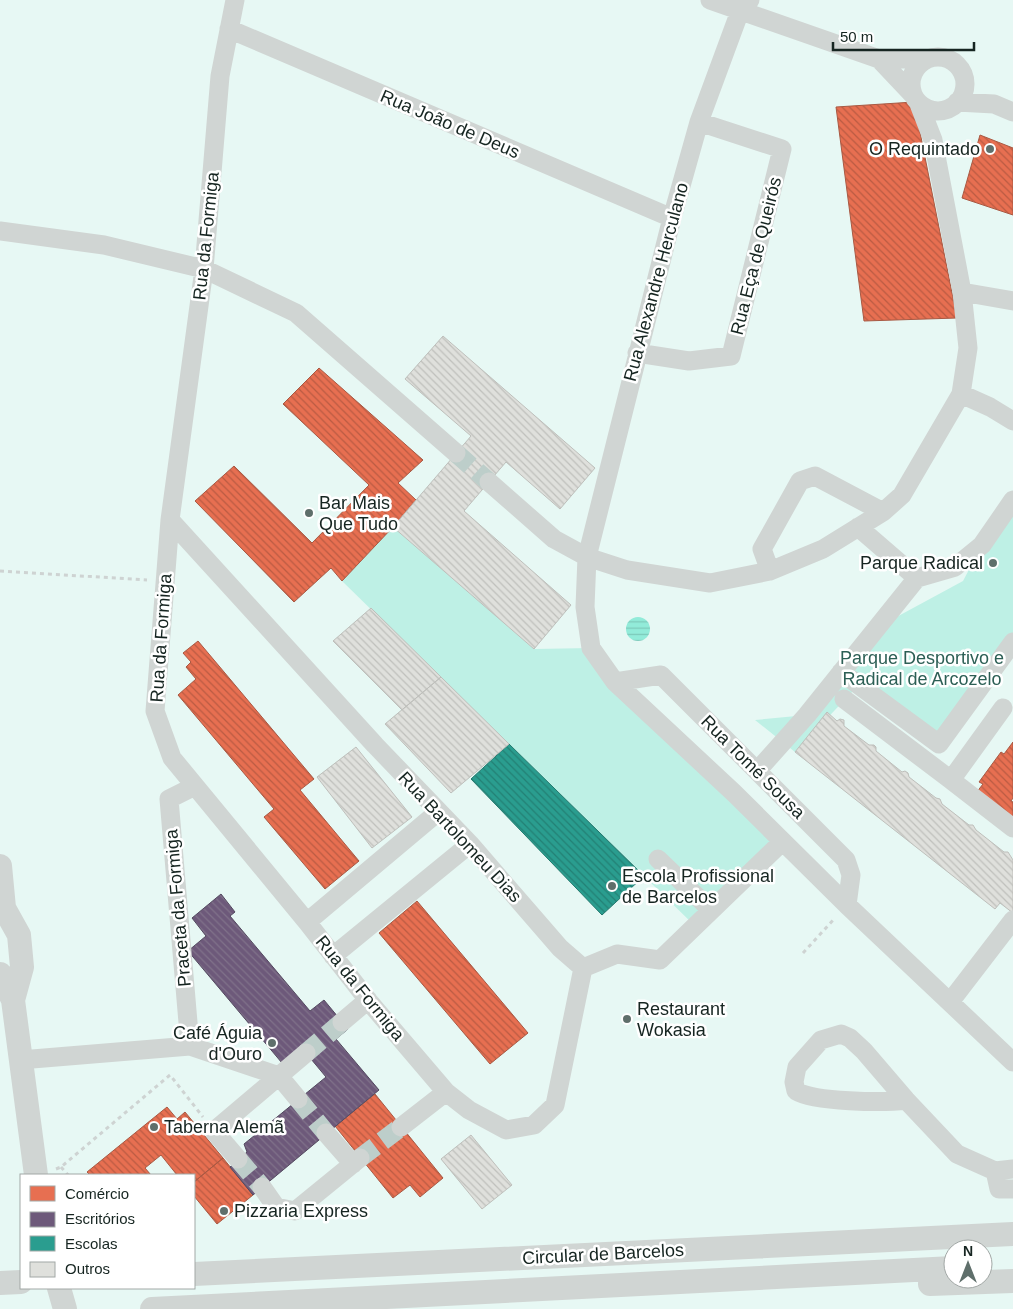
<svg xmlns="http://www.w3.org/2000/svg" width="1013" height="1309" font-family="Helvetica,sans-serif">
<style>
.park{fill:#bef0e5}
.water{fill:url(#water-rules)}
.shops{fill:url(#shops-back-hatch);stroke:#a85943}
.offices{fill:url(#offices-back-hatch);stroke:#53495f}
.schools{fill:url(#schools-back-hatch);stroke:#24796e}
.building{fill:url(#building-back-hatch);stroke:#bebfbb}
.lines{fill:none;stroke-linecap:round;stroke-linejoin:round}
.minor-tunnel{stroke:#bdceca;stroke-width:19;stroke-dasharray:19 9;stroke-linecap:butt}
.path{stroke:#ced3d2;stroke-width:3;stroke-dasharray:4 4;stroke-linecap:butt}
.minor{stroke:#d0d5d3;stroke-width:19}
.major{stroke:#d0d5d3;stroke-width:24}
.poi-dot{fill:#5f6f6b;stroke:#fff;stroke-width:2}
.labels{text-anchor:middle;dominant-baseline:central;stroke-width:5;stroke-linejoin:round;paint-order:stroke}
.street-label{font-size:18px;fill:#162521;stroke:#fff}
.poi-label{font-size:18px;fill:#162521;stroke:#fff;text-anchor:start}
.park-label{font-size:18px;fill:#2c5f55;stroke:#fff}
</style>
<defs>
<pattern id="water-rules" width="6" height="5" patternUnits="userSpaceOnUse" patternTransform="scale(1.25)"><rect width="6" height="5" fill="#92ebd9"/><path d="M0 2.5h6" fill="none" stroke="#7dc9ba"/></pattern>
<pattern id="shops-back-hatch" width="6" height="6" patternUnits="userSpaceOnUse" patternTransform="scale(1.25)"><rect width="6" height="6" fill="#e76f51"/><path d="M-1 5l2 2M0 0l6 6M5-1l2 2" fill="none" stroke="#ba5b43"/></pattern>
<pattern id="offices-back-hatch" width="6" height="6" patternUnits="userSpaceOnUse" patternTransform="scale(1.25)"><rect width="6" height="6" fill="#6d597a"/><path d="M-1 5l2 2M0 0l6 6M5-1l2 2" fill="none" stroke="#80728a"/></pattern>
<pattern id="schools-back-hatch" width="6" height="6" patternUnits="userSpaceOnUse" patternTransform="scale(1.25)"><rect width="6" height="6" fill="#2a9d8f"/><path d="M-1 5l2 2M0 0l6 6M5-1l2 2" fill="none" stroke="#238074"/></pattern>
<pattern id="building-back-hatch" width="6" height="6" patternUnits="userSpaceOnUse" patternTransform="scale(1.25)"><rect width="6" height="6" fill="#dfe0dc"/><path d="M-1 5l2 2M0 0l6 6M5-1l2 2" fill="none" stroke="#bfc0bc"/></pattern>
</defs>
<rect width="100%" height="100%" fill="#e7f8f4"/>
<path class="park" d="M 1013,500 L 1013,642 L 936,748 L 854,690 L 795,752 L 755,720 L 807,715 L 878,627 L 963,581 L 982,545 Z
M 393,527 L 534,649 L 591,648 L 775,844 L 695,926 L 342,581 Z"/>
<path class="water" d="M626 629a12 12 0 1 1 24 0a12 12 0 1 1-24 0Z"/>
<path class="shops" d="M 914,102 L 957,318 L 864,321 L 836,107 Z
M 980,135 L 1013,148 L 1013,215 L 962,198 Z
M 319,368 L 423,460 L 398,483 L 416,500 L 393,527 L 342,581 L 331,568 L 294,602 L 195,501 L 234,466 L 312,543 L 369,485 L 283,404 Z
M 198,641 L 314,779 L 300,790 L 359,861 L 325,889 L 264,817 L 274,809 L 178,695 L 196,679 L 186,667 L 191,662 L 183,653 Z
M 1013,742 L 1013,798 L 1011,801 L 1013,802 L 1013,820 L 976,793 L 983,784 L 979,782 L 1001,752 L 1004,754 Z
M 417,901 L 528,1033 L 490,1064 L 379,933 Z
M 375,1094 L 443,1178 L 420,1197 L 410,1185 L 393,1198 L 335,1126 Z
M 167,1107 L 177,1119 L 185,1112 L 223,1158 L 194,1182 L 194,1175 L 177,1175 L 161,1155 L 145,1168 L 151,1175 L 90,1175 L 87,1172 Z
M 223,1158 L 253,1195 L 217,1224 L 194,1196 L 194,1182 Z"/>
<path class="offices" d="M 221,894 L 235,912 L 230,916 L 310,1011 L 324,1000 L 348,1029 L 336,1039 L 379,1090 L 253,1195 L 230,1167 L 247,1152 L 244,1144 L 326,1077 L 301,1047 L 282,1063 L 188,951 L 206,936 L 192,918 Z"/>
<path class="schools" d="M 509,744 L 644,876 L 602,915 L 471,779 Z"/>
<path class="building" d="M 443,336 L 595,468 L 560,509 L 506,462 L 464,511 L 571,605 L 534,649 L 393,527 L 471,436 L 405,379 Z
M 371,608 L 441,677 L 402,710 L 333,641 Z
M 441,677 L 509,744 L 451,793 L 385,724 Z
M 827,712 L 837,721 L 840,719 L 844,720 L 844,726 L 869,745 L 874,745 L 876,747 L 876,751 L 902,772 L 905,771 L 908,773 L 909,777 L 936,798 L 940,799 L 942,804 L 969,825 L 973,825 L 976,830 L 1004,852 L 1008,852 L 1013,860 L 1013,913 L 1000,903 L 995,909 L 795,752 Z
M 356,747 L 412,817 L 372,848 L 317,777 Z
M 471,1135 L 512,1185 L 482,1209 L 441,1159 Z"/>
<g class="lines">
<path class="minor-tunnel" d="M 456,453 L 489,482
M 306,1053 L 342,1022
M 298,1099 L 326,1133
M 360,1158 L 401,1127
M 238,1159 L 262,1187"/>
<path class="path" d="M 0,571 L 147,580
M 803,953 L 835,918
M 61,1167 L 68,1175
M 56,1169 L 61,1167 L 170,1075 L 203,1117"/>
<path class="minor" d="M 235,0 L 220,76 L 204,269 L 170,520 L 155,711 L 172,758 L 307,922 L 371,1004 L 446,1092 L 469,1110 L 506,1130 L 534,1125 L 555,1105 L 583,968
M 710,0 L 879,59 L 927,59
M 750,0 L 740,11 L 699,122 L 672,218 L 587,557 L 585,607 L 591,648 L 615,682 L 734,793 L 847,905 L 1013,1062
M 229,29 L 672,218
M911 84a27 27 0 1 1 54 0a27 27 0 1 1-54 0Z
M 879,59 L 913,95
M 957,102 L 994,104 L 1013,112
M 0,231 L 104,245 L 204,269 L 296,313 L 456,453
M 962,292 L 1013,301
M 637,353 L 689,361 L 731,356 L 782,149 L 699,122
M 961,394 L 990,407 L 1013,421
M 489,482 L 554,539 L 587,557 L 627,570 L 710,583 L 770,571 L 823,549 L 883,512 L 902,495 L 961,394 L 968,348 L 962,292 L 933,140 L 919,104
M 170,520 L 375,745 L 470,844 L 560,948 L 583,968
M 858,527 L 917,578
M 770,571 L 762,549 L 800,481 L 815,476 L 883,512
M 841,672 L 939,744 L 1013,642
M 615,682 L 661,675 L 846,860 L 851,875 L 847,905
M 844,699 L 951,780
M 1003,708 L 951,780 L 1013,828
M 757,771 L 807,715 L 917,578 L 955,567 L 982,545 L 1013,500
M 658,859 L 711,910
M 307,922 L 438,812
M 333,956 L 470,844
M 583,968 L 617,954 L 660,960 L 782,842
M 950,1002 L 1013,920
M 342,1022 L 368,1000
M 190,1046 L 169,799 L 195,786
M 20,1060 L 190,1046 L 279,1076 L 298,1099
M 906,1100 C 884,1103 814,1102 796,1091 L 794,1082 L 797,1067 L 821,1040 L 841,1034 L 850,1038 L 864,1051 L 906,1100 L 957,1154 L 995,1171 L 1013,1169
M 401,1127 L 446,1092
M 326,1133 L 353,1164
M 238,1159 L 214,1131 L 306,1053
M 995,1171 L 999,1189 L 1013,1189
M 262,1187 L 276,1207 L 295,1211 L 360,1158"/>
<path class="major" d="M 0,866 L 4,908 L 19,935 L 22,967 L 13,1000
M 0,974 L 13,1000 L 36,1175
M 194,1274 L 1013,1234
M 0,1283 L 21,1282
M 930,1284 L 1013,1281
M 59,1288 L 65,1309
M 152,1309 L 953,1268"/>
</g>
<g class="poi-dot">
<circle cx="990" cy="149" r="5"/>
<circle cx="309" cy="513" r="5"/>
<circle cx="993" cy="563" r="5"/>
<circle cx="612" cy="886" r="5"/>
<circle cx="627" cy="1019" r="5"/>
<circle cx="272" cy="1043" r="5"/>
<circle cx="154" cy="1127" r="5"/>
<circle cx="224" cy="1211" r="5"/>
</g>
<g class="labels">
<g class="street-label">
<text transform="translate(450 124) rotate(23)">Rua João de Deus</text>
<text transform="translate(206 236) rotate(-84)">Rua da Formiga</text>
<text transform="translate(756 256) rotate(-76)">Rua Eça de Queirós</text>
<text transform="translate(656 282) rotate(-75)">Rua Alexandre Herculano</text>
<text transform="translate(161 638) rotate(-86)">Rua da Formiga</text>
<text transform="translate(753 767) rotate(45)">Rua Tomé Sousa</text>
<text transform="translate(460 837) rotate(47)">Rua Bartolomeu Dias</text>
<text transform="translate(178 908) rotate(-95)">Praceta da Formiga</text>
<text transform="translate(360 988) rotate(51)">Rua da Formiga</text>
<text transform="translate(603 1254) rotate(-3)">Circular de Barcelos</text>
</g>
<g class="poi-label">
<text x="980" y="149" text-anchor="end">O Requintado</text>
<text x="319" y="503">Bar Mais<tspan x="319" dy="21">Que Tudo</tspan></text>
<text x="983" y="563" text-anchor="end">Parque Radical</text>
<text x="622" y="876">Escola Profissional<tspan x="622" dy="21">de Barcelos</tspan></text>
<text x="637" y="1009">Restaurant<tspan x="637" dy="21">Wokasia</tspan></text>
<text x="262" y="1033" text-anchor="end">Café Águia<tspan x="262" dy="21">d'Ouro</tspan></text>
<text x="164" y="1127">Taberna Alemã</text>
<text x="234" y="1211">Pizzaria Express</text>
</g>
<g class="park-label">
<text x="922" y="658">Parque Desportivo e<tspan x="922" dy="21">Radical de Arcozelo</tspan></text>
</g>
</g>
<rect x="20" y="1174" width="175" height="115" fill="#ffffff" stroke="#a2a8a6"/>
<rect x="30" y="1186" width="25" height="15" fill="#e76f51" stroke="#a2a8a6"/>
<text x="65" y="1199" font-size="15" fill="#162521">Comércio</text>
<rect x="30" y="1212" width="25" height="15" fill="#6d597a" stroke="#a2a8a6"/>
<text x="65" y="1224" font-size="15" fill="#162521">Escritórios</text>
<rect x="30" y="1236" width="25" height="15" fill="#2a9d8f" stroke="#a2a8a6"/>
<text x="65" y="1249" font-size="15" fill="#162521">Escolas</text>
<rect x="30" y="1262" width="25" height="15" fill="#dfe0dc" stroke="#a2a8a6"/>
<text x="65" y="1274" font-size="15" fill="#162521">Outros</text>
<g transform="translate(968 1264)"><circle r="24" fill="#ffffff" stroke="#a2a8a6"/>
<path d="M0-4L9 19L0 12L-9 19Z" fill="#5f6f6b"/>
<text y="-8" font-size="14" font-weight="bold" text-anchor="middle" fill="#162521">N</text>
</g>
<path d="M833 42v8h141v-8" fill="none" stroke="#162521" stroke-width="2.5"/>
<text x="840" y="42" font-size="15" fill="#162521" stroke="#ffffff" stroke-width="4" paint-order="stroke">50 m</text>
</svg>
